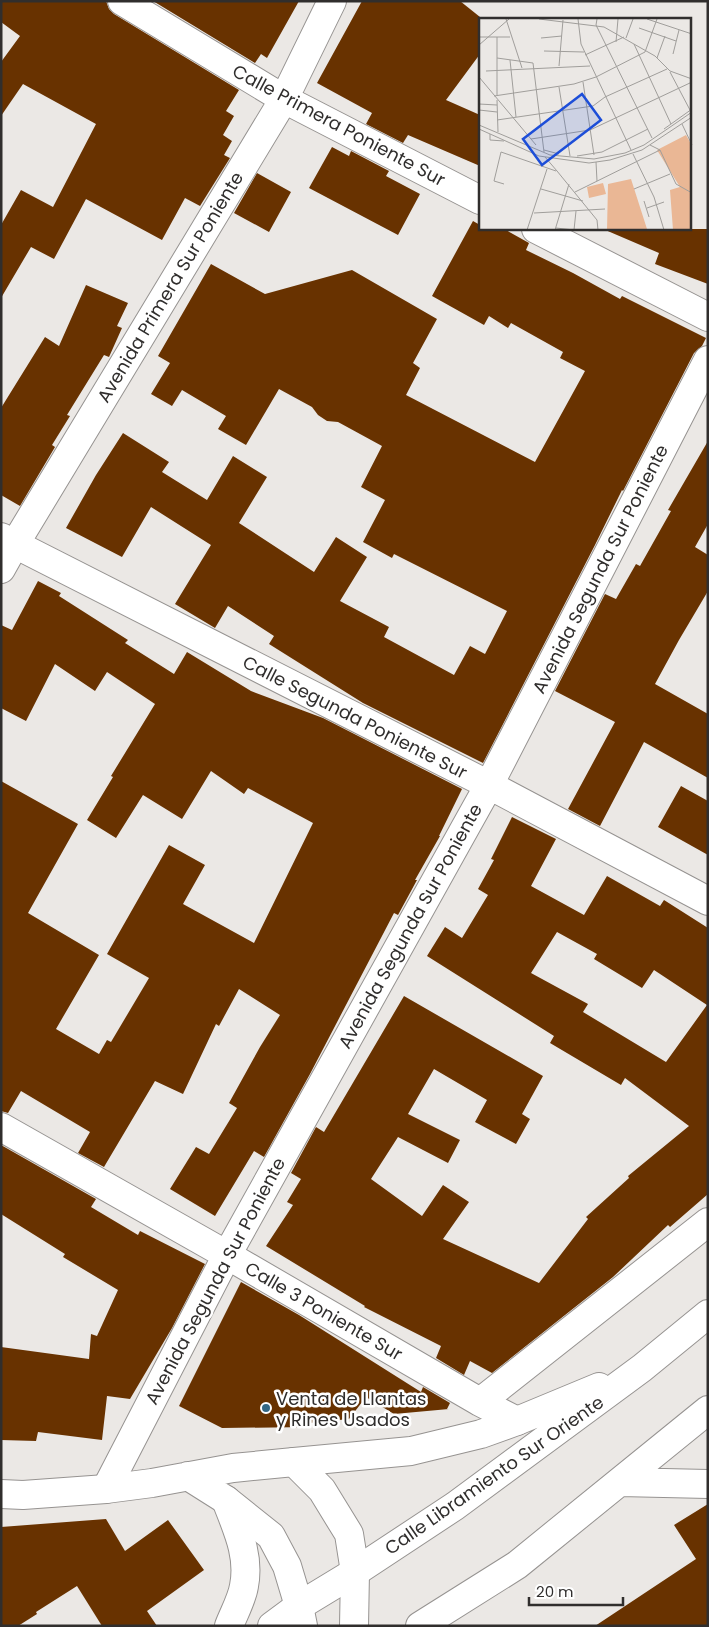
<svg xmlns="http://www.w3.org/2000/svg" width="709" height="1627" font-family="Poppins,sans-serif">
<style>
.building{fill:#683200;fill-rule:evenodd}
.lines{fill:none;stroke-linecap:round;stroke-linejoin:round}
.street-casing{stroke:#969391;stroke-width:30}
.secondary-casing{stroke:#969391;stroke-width:30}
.primary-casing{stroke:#969391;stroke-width:30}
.street{stroke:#fff;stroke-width:28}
.secondary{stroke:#fff;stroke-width:28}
.primary{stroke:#fff;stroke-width:28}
.poi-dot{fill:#336784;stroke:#fff;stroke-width:2}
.labels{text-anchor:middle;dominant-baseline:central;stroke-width:5;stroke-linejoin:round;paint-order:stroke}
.street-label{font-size:18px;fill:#302e2d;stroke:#fff}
.poi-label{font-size:18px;fill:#302e2d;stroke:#fff;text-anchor:start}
.inset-road{fill:none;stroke:#a09e9b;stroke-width:1}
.view{fill:#1d4ed8;fill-opacity:0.15;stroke:#1d4ed8;stroke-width:2.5}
.inset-edge{fill:none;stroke:#302e2d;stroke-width:2.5}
</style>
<rect width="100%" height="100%" fill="#ebe8e5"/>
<path class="building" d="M 1,1 L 106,1 L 109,9 L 114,14 L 239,90 L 226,111 L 234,116 L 223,135 L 232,141 L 224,155 L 230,158 L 200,206 L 185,198 L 162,240 L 86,199 L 54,259 L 31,247 L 1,298 L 1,225 L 21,190 L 53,207 L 96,124 L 23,84 L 1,116 L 1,62 L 20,36 L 1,22 Z
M 153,1 L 299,1 L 267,58 L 261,54 L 255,63 Z
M 362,1 L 460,1 L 480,17 L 480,54 L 446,100 L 480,115 L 480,166 L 408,135 L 403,143 L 366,124 L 372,113 L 317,83 Z
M 332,147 L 349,156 L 351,151 L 389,171 L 386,176 L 420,194 L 398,235 L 309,188 Z
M 257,173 L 291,192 L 269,232 L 234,213 Z
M 473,221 L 480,225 L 480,229 L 504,229 L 529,243 L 526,250 L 573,273 L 620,299 L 622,296 L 706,338 L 702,346 L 694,353 L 623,491 L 622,490 L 595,545 L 483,763 L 363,703 L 269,644 L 274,636 L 228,606 L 215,628 L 175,604 L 211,545 L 151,507 L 122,557 L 66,528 L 96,475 L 123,433 L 169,462 L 162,472 L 207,500 L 233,456 L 267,477 L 239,523 L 314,572 L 336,537 L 367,557 L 340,601 L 389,627 L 384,637 L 454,675 L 470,646 L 485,654 L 507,611 L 394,554 L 392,558 L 363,542 L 385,500 L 361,487 L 382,446 L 338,422 L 327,421 L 318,415 L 312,407 L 279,389 L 246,445 L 218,429 L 226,416 L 182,390 L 172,406 L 151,394 L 170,363 L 158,356 L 211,264 L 265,294 L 352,270 L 437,319 L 413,363 L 420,368 L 406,395 L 535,462 L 585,371 L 560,358 L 563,352 L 511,323 L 508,328 L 489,316 L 484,325 L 432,296 Z
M 603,229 L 708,229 L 708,284 L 655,264 L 659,253 Z
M 86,285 L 128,303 L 117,326 L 122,328 L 109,357 L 104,355 L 67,415 L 70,416 L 52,445 L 55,447 L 20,506 L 1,495 L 1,408 L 45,337 L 59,346 Z
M 708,441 L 708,524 L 695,547 L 708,555 L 708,591 L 679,640 L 655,684 L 708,714 L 708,778 L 644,742 L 600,826 L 568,809 L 615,722 L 555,691 L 605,594 L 616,599 L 636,564 L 640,566 L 671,511 L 668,510 Z
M 38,581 L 61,593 L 59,596 L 128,640 L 125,643 L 174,674 L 187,652 L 251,691 L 323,718 L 462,789 L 439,836 L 440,836 L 415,880 L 417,880 L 398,915 L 394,913 L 310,1074 L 264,1157 L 254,1151 L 215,1216 L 170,1189 L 196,1147 L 209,1154 L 237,1108 L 229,1103 L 260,1047 L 280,1015 L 239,989 L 219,1026 L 216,1024 L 183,1094 L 155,1081 L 104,1167 L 78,1153 L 90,1132 L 21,1091 L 8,1113 L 1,1111 L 1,781 L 78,824 L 28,913 L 99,955 L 56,1029 L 99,1054 L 107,1040 L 111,1042 L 149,978 L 107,954 L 169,845 L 205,865 L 183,904 L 254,943 L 313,823 L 248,788 L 244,794 L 211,771 L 182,819 L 143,795 L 116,838 L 87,820 L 113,777 L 111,776 L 155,704 L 107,672 L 95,691 L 55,664 L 26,721 L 1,708 L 1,625 L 12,630 Z
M 681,786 L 708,801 L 708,855 L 658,827 Z
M 512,817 L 556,839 L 531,886 L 584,915 L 607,876 L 660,906 L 664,900 L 708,928 L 708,1194 L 670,1227 L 668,1225 L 613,1277 L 492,1373 L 470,1361 L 464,1375 L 436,1358 L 441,1346 L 364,1307 L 365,1306 L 266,1246 L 293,1205 L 287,1202 L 301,1179 L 291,1173 L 316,1127 L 324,1132 L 404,996 L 543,1076 L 522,1114 L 530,1119 L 516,1144 L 475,1122 L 487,1100 L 434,1069 L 408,1114 L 460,1140 L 448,1163 L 398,1137 L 371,1179 L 422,1216 L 443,1185 L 469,1202 L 443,1239 L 539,1283 L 588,1219 L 586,1217 L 629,1178 L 628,1176 L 689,1126 L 625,1078 L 621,1085 L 550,1043 L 554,1036 L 427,956 L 445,927 L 462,938 L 488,895 L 478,889 L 494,860 L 491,859 ZM 557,932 L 597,954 L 594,959 L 642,988 L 654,970 L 707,1005 L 666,1062 L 583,1012 L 588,1004 L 531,973 Z
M 1,1145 L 96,1199 L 91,1207 L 138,1235 L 140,1231 L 205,1264 L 172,1328 L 130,1399 L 107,1396 L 102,1440 L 38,1432 L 36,1441 L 1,1440 L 1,1347 L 89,1359 L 91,1334 L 97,1336 L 118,1290 L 63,1257 L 65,1254 L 1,1214 Z
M 241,1282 L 299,1315 L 421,1392 L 423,1387 L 450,1403 L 447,1409 L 449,1409 L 394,1414 L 366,1397 L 349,1419 L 309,1423 L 309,1427 L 222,1428 L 179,1406 Z
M 708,1504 L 708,1626 L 595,1626 L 696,1559 L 674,1525 Z
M 106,1519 L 125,1551 L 168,1520 L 204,1570 L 147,1611 L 157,1626 L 102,1626 L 77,1586 L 36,1612 L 37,1614 L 18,1626 L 1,1626 L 1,1527 Z"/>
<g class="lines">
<defs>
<path id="street" d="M 122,1 L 284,99 L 480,200
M 536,229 L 708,317
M 1,537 L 489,785 L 708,901
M 1,569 L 15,544 L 284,99 L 332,1
M 1,1127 L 227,1255 L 480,1402 L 517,1421
M 480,1402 L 708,1222
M 106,1489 L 227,1255 L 489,785 L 708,360"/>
<path id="secondary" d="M 188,1476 L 226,1500 L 271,1536 L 287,1566 L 299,1606 L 303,1626
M 1,1494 L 23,1495 L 106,1489 L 152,1483 L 233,1468 L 294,1462 L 322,1490 L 349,1534 L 355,1572 L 354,1626"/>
<path id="primary" d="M 294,1462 L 411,1451 L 481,1434 L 517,1421 L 599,1387
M 620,1482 L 708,1484
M 226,1500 C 237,1529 250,1555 244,1586 C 242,1599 234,1613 229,1626
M 272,1626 L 299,1606 L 355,1572 L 455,1506 L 642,1368 L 708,1314
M 420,1626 L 517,1565 L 708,1410"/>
</defs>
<use href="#street" class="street-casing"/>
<use href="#secondary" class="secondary-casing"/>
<use href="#primary" class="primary-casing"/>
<use href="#street" class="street"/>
<use href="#secondary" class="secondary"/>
<use href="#primary" class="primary"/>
</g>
<circle class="poi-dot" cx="266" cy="1408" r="5"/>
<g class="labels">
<g class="street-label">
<text transform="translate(339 125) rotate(28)">Calle Primera Poniente Sur</text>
<text transform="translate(170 287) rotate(-59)">Avenida Primera Sur Poniente</text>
<text transform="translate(600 569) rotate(-63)">Avenida Segunda Sur Poniente</text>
<text transform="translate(355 717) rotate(27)">Calle Segunda Poniente Sur</text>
<text transform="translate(410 926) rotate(-61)">Avenida Segunda Sur Poniente</text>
<text transform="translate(215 1281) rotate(-62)">Avenida Segunda Sur Poniente</text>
<text transform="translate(324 1311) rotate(30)">Calle 3 Poniente Sur</text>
<text transform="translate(494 1475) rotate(-35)">Calle Libramiento Sur Oriente</text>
</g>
<g class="poi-label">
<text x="276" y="1398">Venta de Llantas<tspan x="276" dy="21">y Rines Usados</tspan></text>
</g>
</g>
<g transform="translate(479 18)">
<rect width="212" height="212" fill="#ebe8e5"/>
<path d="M 207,117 L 212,126 L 212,212 L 194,212 L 191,172 L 201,169 L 178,132 ZM 152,161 L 168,211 L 173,212 L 128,212 L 129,166 ZM 124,165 L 127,176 L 110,180 L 108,169 Z" fill="#eab795"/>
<path class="inset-road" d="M 27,1 L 43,50M 60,1 L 125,9 L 176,38 L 191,53 L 213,61M 99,1 L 102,26 L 152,132M 118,1 L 117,7 L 173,120M 168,1 L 213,16M 160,10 L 197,23M 0,19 L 31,19M 62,20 L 83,18M 147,20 L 154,1M 137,24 L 139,1M 155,26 L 192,106M 0,27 L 30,1M 65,33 L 105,34M 194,36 L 200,12M 106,37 L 145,19M 18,40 L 54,45 L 65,134M 178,40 L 186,18M 31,42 L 37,99M 80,48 L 84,2M 7,53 L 111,48M 191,54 L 211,92M 0,59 L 57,127M 104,64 L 115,137M 80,69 L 91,138M 18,77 L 18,19M 15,78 L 95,66 L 117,59 L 166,34 L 178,1M 18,82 L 19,114M 0,86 L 18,87M 0,92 L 18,94M 18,102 L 114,88 L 126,79 L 188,51M 203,106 L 213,127M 0,107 L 71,137 L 115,141 L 146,135 L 165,127 L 213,94M 0,111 L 60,138 L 110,145 L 131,142 L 163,132 L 213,99M 185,111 L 213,91M 11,116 L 11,122 L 25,123M 52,121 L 111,112 L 213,64M 171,127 L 181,132 L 197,166 L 213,175M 65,132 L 80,136M 154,136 L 175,179 L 185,212M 98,138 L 123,134 L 169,111M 66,139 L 78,153M 117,144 L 118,163M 78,153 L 118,202 L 119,212M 25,166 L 15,163 L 22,134 L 77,153M 62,171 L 104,183M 155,171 L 191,156M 96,174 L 181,132M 165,183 L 170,199M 168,190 L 185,184M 55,195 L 126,191M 77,210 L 95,212M 48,212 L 68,151M 76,212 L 90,166M 95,212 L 97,193"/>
<path class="view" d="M 103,76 L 122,102 L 63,147 L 44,121 Z"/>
<rect width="212" height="212" class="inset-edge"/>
</g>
<rect width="709" height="1627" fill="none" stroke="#302e2d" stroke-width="5"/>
<path d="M529 1597v8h94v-8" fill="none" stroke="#302e2d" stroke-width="2.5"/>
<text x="536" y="1597" font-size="15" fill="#302e2d" stroke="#ffffff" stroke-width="4" paint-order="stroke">20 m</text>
</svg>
